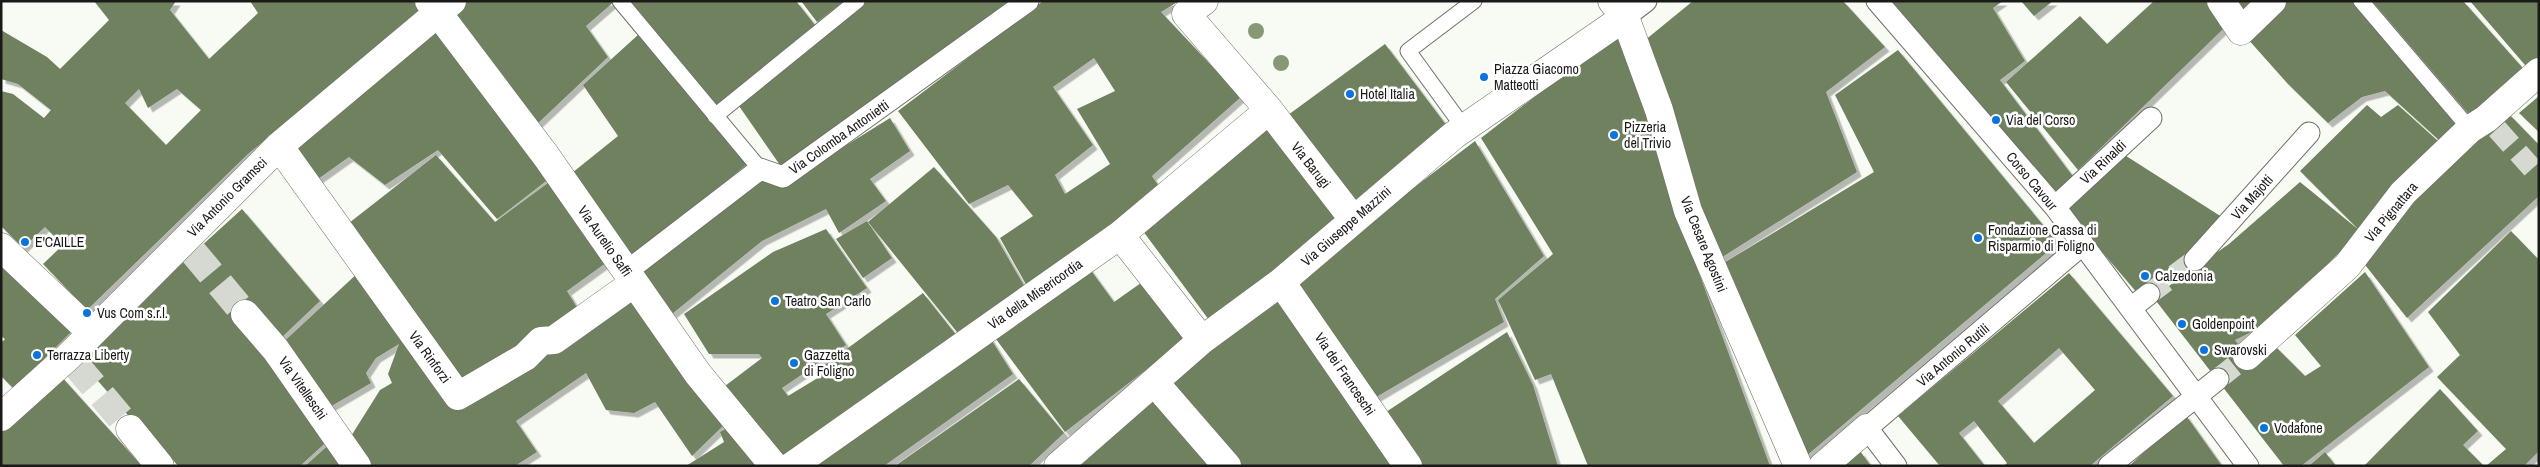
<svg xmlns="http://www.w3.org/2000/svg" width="2540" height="467" font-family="'Archivo Narrow',sans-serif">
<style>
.building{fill:#6f815e;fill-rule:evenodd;filter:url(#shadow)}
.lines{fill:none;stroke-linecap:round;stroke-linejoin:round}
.pedestrian-tunnel{stroke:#d6d9d2;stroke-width:21;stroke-dasharray:21 11;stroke-linecap:butt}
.minor-tunnel{stroke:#d6d9d2;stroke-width:28;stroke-dasharray:28 14;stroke-linecap:butt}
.service-casing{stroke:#6e726a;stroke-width:17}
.pedestrian-casing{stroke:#6e726a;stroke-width:23}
.minor-casing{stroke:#6e726a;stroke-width:29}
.service{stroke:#fff;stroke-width:15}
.pedestrian{stroke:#fff;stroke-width:21}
.minor{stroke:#fff;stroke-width:28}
.tree{fill:#889875}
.poi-dot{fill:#0b74dc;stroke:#fff;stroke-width:2}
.labels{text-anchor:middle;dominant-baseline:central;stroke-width:5;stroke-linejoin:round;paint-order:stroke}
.poi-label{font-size:14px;fill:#1a1b18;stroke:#fff;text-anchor:start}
.street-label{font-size:14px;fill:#1a1b18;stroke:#fff}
</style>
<defs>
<filter id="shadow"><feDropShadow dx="4.5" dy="4.5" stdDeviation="0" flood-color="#0004"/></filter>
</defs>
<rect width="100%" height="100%" fill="#f7fbf3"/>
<path class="building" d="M 94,1 L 176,1 L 170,10 L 209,59 L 258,13 L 250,1 L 419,1 L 425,10 L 248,154 L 87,310 L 43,264 L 63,245 L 45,227 L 23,248 L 1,226 L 1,91 L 13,94 L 44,118 L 51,110 L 18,84 L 1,79 L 1,30 L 47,57 L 60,69 L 109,20 ZM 139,89 L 148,108 L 177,89 L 201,110 L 166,145 L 125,103 Z
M 459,1 L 615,1 L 586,26 L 608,57 L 535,126 L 444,14 Z
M 629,1 L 796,1 L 815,25 L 715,108 Z
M 801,1 L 844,1 L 817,22 Z
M 867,1 L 1009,1 L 912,79 L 782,168 L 739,106 Z
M 1043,1 L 1179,1 L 1161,12 L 1241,97 L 1152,176 L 1160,188 L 1028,288 L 1000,238 L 1033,216 L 1008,185 L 969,204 L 898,111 ZM 1094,58 L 1115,91 L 1077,109 L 1110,164 L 1065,194 L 1055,175 L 1093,145 L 1053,87 Z
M 1693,1 L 1843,1 L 1885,47 L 1826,92 L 1857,172 L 1716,261 L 1644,41 Z
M 1889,1 L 2003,1 L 1993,8 L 2025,61 L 2000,80 L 2075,179 L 2057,198 Z
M 2021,1 L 2053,1 L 2034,16 Z
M 2154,1 L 2252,1 L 2078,170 L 2006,82 L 2080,16 L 2107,44 Z
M 2285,1 L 2354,1 L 2462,124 L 2440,141 L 2385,91 L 2362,97 L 2328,123 L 2288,84 L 2247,38 Z
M 2372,1 L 2463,1 L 2529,75 L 2472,118 Z
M 2470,1 L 2539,1 L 2539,65 L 2531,72 Z
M 438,29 L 550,178 L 497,219 L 438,150 L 385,185 L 349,157 L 311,184 L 289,149 Z
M 1620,31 L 1674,205 L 1770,466 L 1588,466 L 1551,374 L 1535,380 L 1498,300 L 1553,254 L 1481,138 Z
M 639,34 L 747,164 L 631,259 L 567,177 L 618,136 L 583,85 Z
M 1385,44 L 1450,130 L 1354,201 L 1288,115 Z
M 1898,50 L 2058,243 L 1805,457 L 1722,264 L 1874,172 L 1835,95 Z
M 2539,96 L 2539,132 L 2519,113 Z
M 2367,105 L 2381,117 L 2398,105 L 2438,141 L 2360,232 L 2266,325 L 2235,340 L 2247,356 L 2274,345 L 2305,376 L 2321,366 L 2295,335 L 2365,272 L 2429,367 L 2301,466 L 2284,466 L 2153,297 L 2229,244 L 2300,182 L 2359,230 L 2300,171 Z
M 2509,114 L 2539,145 L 2539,196 L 2407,318 L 2362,261 L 2431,177 Z
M 890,118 L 910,151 L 870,179 L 886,201 L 839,233 L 826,209 L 762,241 L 672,314 L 637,271 L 762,177 L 784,184 Z
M 1275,120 L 1346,217 L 1212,324 L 1140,227 Z
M 1475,141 L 1544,256 L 1495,299 L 1504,322 L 1373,399 L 1290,282 Z
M 2123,154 L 2225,219 L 2195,252 L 2138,294 L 2065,208 Z
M 436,155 L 495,222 L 552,180 L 610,260 L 567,291 L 581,314 L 461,389 L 349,223 Z
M 934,167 L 996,237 L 1026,289 L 961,337 L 868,222 Z
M 242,209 L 320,301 L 280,339 L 333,436 L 300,466 L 178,466 L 138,417 L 133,421 L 78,358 Z
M 867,221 L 892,258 L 863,278 L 836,239 Z
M 826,229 L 867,288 L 826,314 L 846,345 L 782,388 L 788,396 L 821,376 L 818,370 L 923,293 L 957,336 L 781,461 L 725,386 L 762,358 L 759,354 L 709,354 L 684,314 L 773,252 Z
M 2511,231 L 2539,260 L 2539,451 L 2524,466 L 2486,466 L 2506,449 L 2437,377 L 2460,355 L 2428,312 Z
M 1,256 L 75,328 L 14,389 L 1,376 L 1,343 L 5,339 L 1,336 Z
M 1087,265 L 1114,302 L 1148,278 L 1190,336 L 1065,432 L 990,331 Z
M 360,271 L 458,404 L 634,291 L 726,423 L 692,456 L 655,402 L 634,413 L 606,410 L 586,373 L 516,421 L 537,452 L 515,466 L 367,466 L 348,441 L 380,390 L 392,383 L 388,374 L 399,344 L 376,358 L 366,373 L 371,383 L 323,411 L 277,348 Z
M 2069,273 L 2173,396 L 2090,466 L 2004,466 L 2007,463 L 1974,421 L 1959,433 L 1985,466 L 1940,466 L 1898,416 ZM 2059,348 L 2095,390 L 2034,443 L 1998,401 Z
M 1281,292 L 1401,466 L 1237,466 L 1165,384 Z
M 1507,332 L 1533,385 L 1558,466 L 1418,466 L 1383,414 Z
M 987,333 L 1013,374 L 884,466 L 800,466 Z
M 59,374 L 142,466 L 1,466 L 1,427 Z
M 1019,379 L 1064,433 L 1029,466 L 895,466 Z
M 1153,389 L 1222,466 L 1066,466 Z
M 2440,389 L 2478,431 L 2463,445 L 2484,466 L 2364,466 Z
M 2185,414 L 2222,466 L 2129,466 L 2175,424 Z
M 731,426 L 764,466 L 686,466 L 724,442 L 720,432 Z
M 332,442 L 350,466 L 305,466 Z
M 1860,451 L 1871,466 L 1841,466 Z
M 2325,452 L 2336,466 L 2309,466 Z"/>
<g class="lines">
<path class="pedestrian-tunnel" d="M 2497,129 L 2539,176
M 2149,294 L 2195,260
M 2218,379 L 2247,356"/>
<path class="minor-tunnel" d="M 193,252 L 245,314
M 75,364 L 130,429"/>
<defs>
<path id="service" d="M 620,1 L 760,169
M 2361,1 L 2470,129
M 715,116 L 857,1
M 1464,128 L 1408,51 L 1474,1"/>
<path id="pedestrian" d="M 1877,1 L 2055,207 L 2248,466
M 1625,17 L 1646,1
M 2055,207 L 2151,118
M 2195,260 L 2309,133
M 626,272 L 760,169 L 783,177 L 1028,1
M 2131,308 L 2149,294
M 1896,466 L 1867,428 L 2083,244
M 2109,466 L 2218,379"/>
<path id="minor" d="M 429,1 L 546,156 L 698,374 L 774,466
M 1204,1 L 1186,14 L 1269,110 L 1353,219
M 1612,1 L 1625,17 L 1659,110 L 1688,211 L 1798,466
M 2221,1 L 2241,31 L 2272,1
M 279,146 L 458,396 L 525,357 L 541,341 L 554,340 L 634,283
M 1120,235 L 1202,340
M 1,247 L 92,333
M 1281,282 L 1408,466
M 245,314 L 276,350 L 357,466
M 2247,356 L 2347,266 L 2403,193 L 2470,129 L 2486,119 L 2539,72
M 1155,383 L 1227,466
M 1,417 L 69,356 L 279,146 L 452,1
M 130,429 L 160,466
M 792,466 L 1120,235 L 1269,110
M 1058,466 L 1202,340 L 1281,282 L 1454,135 L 1625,17
M 1823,466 L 1867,428"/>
</defs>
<use href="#service" class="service-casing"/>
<use href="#pedestrian" class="pedestrian-casing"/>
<use href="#minor" class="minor-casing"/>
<use href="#service" class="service"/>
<use href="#pedestrian" class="pedestrian"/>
<use href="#minor" class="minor"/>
</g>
<g class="tree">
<circle cx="1256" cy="31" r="8"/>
<circle cx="1281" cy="63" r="8"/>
</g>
<g class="poi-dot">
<circle cx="1484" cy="77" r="5"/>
<circle cx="1350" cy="94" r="5"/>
<circle cx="1996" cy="120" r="5"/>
<circle cx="1614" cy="135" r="5"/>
<circle cx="1978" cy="238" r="5"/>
<circle cx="25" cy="242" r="5"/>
<circle cx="2145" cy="276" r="5"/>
<circle cx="775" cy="301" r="5"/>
<circle cx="87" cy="313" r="5"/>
<circle cx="2182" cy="324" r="5"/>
<circle cx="2204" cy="350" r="5"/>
<circle cx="37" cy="355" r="5"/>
<circle cx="794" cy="363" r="5"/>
<circle cx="2264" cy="428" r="5"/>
</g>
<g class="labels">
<g class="poi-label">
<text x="1494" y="69">Piazza Giacomo<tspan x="1494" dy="16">Matteotti</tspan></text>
<text x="1360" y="94">Hotel Italia</text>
<text x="2006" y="120">Via del Corso</text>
<text x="1624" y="127">Pizzeria<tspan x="1624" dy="16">del Trivio</tspan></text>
<text x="1988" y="230">Fondazione Cassa di<tspan x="1988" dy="16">Risparmio di Foligno</tspan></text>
<text x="35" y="242">E'CAILLE</text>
<text x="2155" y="276">Calzedonia</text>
<text x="785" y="301">Teatro San Carlo</text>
<text x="97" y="313">Vus Com s.r.l.</text>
<text x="2192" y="324">Goldenpoint</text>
<text x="2214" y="350">Swarovski</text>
<text x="47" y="355">Terrazza Liberty</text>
<text x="804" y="355">Gazzetta<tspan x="804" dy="16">di Foligno</tspan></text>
<text x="2274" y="428">Vodafone</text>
</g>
<g class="street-label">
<text transform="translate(839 137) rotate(-35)">Via Colomba Antonietti</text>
<text transform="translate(2103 162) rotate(-43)">Via Rinaldi</text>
<text transform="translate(1311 165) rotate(52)">Via Barugi</text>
<text transform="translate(2032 181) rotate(50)">Corso Cavour</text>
<text transform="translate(227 197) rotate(-45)">Via Antonio Gramsci</text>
<text transform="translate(2252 197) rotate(-48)">Via Majotti</text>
<text transform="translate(2391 212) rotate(-50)">Via Pignattara</text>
<text transform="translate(1346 226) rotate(-41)">Via Giuseppe Mazzini</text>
<text transform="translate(605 241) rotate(55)">Via Aurelio Saffi</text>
<text transform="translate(1704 244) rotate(68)">Via Cesare Agostini</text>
<text transform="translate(1035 294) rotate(-35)">Via della Misericordia</text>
<text transform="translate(1953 355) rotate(-40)">Via Antonio Rutili</text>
<text transform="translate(430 357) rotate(54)">Via Rinforzi</text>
<text transform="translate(1345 374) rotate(56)">Via dei Franceschi</text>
<text transform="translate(303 388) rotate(55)">Via Vitelleschi</text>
</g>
</g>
<rect width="2540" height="467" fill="none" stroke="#1a1b18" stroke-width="5"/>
</svg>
